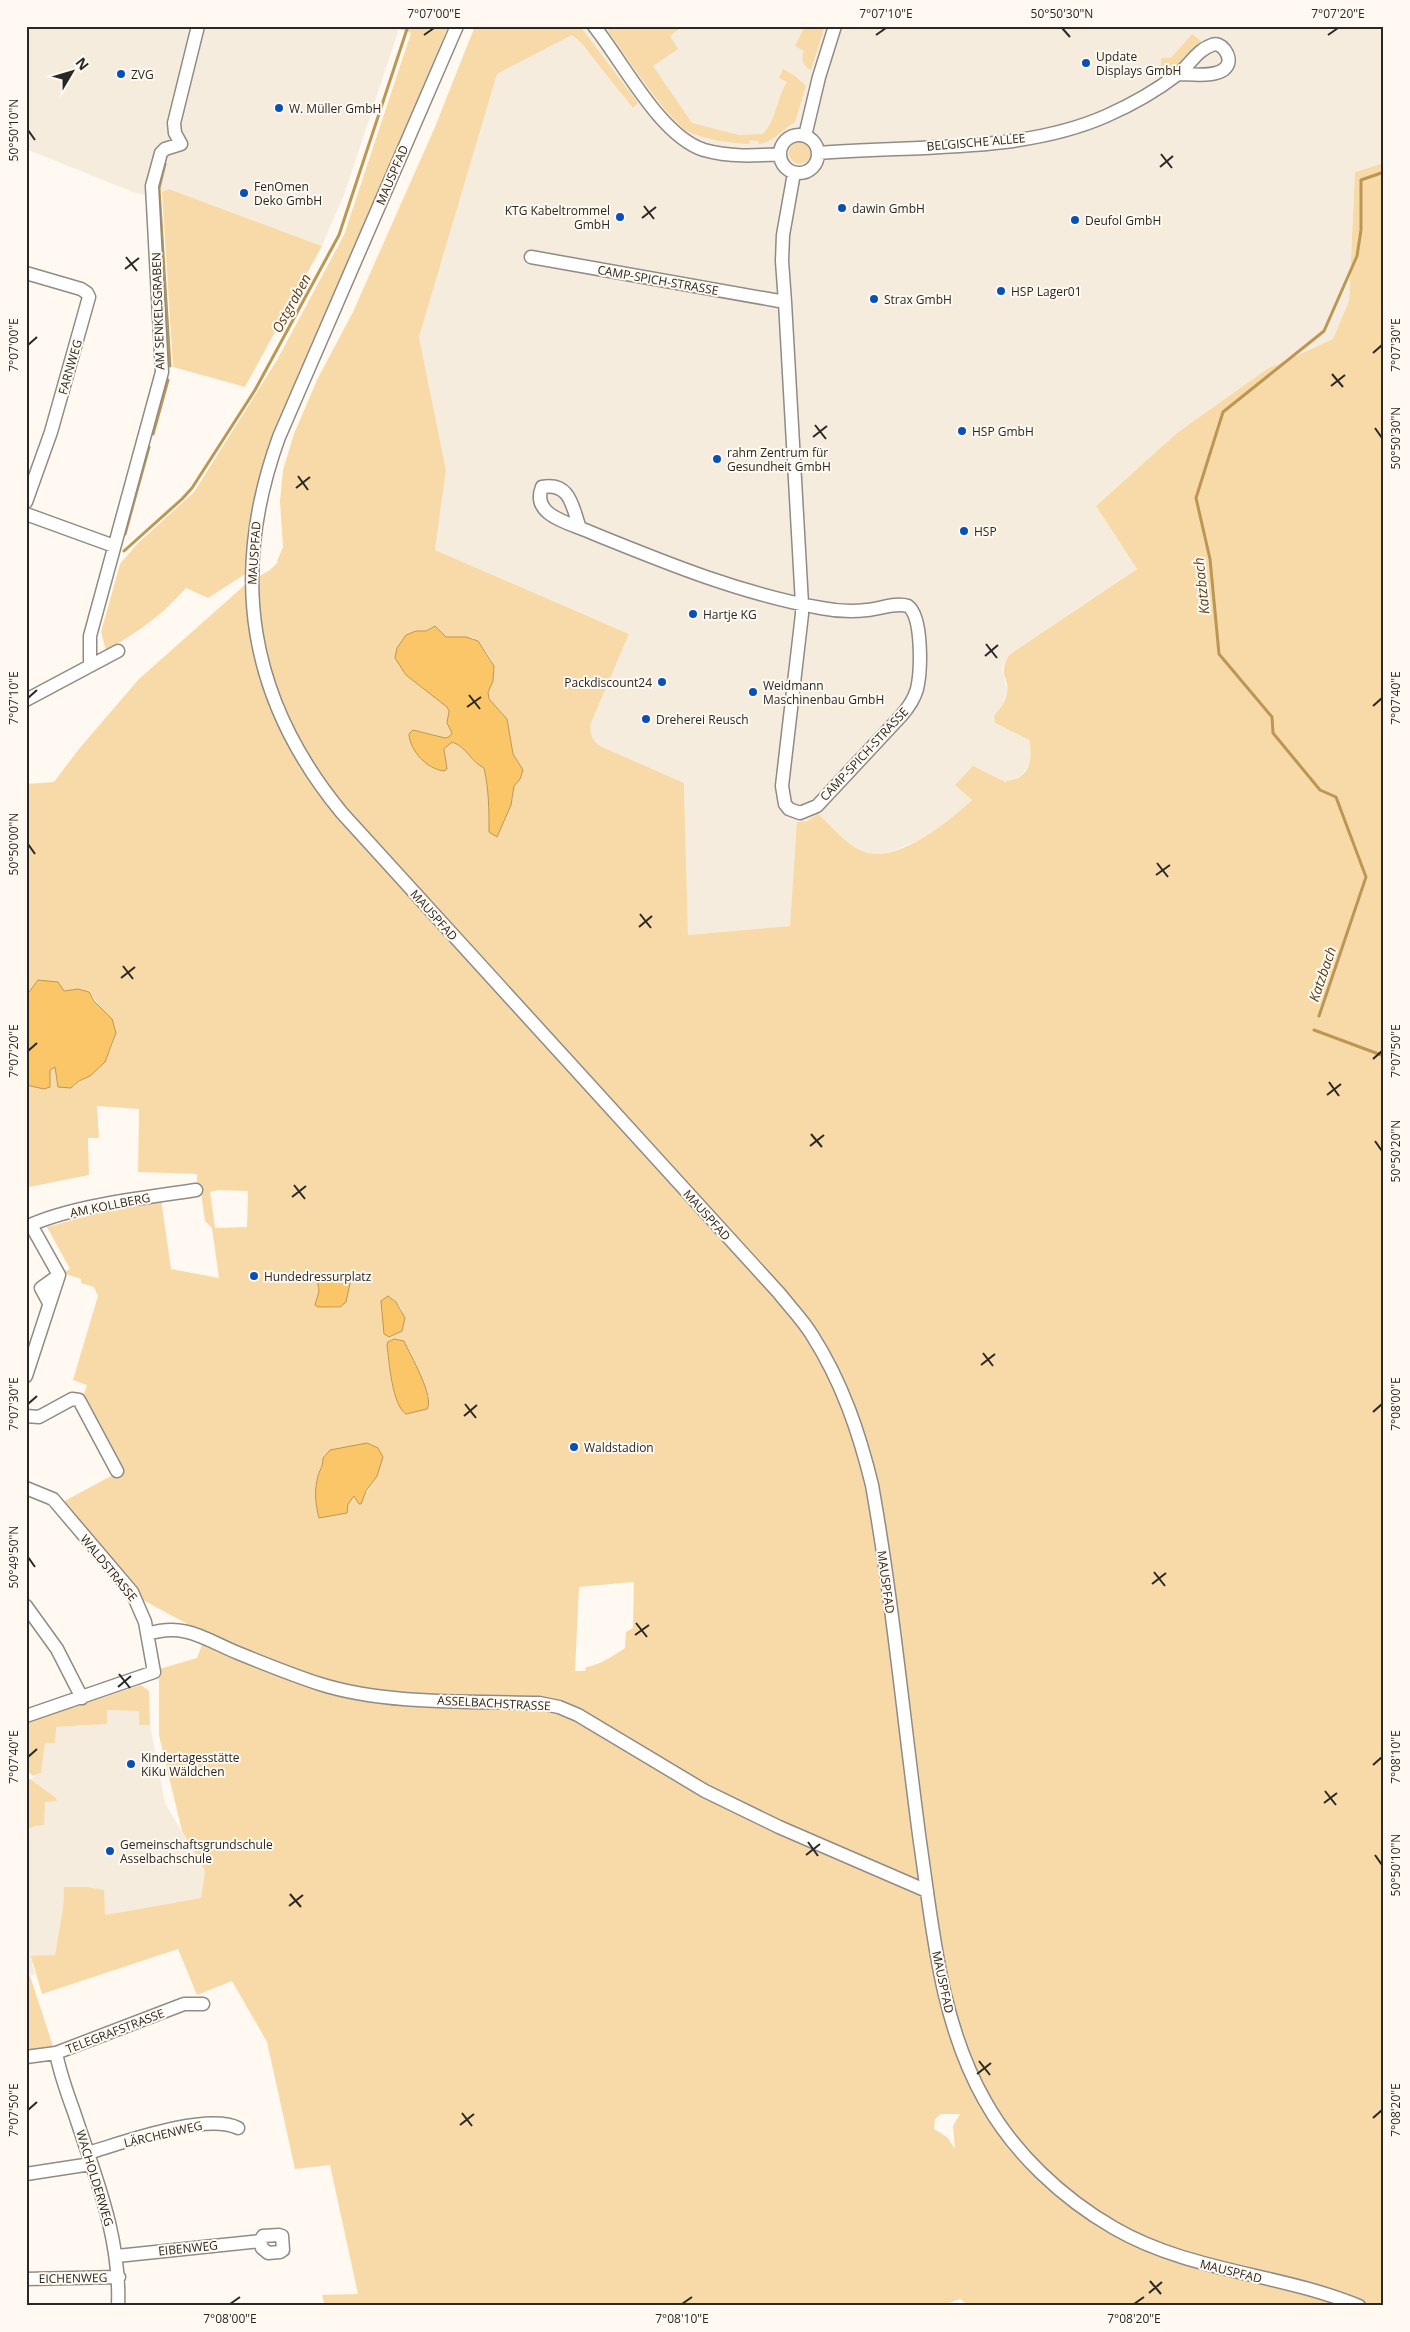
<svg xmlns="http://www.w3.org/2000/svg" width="1410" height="2332" font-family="'Open Sans',sans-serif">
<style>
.built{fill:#f5ecdd}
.green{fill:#f8daa8;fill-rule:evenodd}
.water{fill:#fbc667;stroke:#bc9753}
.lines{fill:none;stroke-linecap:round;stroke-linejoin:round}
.stream{stroke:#bc9753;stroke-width:3}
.minor-casing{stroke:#908b84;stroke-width:15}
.minor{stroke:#fff;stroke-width:12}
.ticks{fill:none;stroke:#2a2825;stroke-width:2}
.poi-dot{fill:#0750ba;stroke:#fff9f1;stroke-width:2}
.labels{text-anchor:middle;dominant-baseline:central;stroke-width:4;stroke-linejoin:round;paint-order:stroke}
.poi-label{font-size:12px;fill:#2a2825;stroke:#fff9f1;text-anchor:start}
.street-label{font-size:12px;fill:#2a2825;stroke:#fff9f1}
.water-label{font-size:14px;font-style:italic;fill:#59431c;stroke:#fff9f1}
.neatline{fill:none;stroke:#2a2825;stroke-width:2}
.ticks-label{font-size:12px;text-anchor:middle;fill:#2a2825}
</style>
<rect width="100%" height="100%" fill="#fff9f1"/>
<path class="built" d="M 26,26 L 400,26 L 345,192 L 322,246 L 169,189 L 152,197 L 133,192 L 26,149 Z
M 580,26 L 1384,26 L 1384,163 L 1355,172 L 1349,301 L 1333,339 L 1267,369 L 1177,433 L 1096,506 L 1137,569 L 1009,655 L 1002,668 L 1007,691 L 1003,703 L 994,717 L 995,723 L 1029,740 L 1032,750 L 1030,763 L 1021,776 L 1005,782 L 972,800 L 954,817 L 929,836 L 890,852 L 874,855 L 861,851 L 813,819 L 798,822 L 790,926 L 688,935 L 684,783 L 600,746 L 592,738 L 590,731 L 591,723 L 629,634 L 435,550 L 446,470 L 419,337 L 497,74 L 572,35 L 638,103 Z
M 107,1710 L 139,1710 L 139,1724 L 150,1725 L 165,1803 L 205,1871 L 201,1898 L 105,1915 L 64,1887 L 63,1908 L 55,1955 L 32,1964 L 35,1974 L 30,1976 L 26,1975 L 26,1830 L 38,1825 L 45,1801 L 57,1801 L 56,1798 L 30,1779 L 41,1773 L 45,1743 L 56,1727 L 106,1724 Z"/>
<path class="green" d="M 400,26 L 448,26 L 412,119 L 263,463 L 250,521 L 247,573 L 208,598 L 186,588 C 161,616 139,632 106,650 L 101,632 L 120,564 L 137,544 L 194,492 L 277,360 L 344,235 L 411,33 L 399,29 Z
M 475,26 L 580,26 L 638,103 L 633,108 L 582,44 L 572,35 L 497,74 L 419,337 L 446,470 L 435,550 L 629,634 L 591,723 C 589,733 592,740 600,746 L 684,783 L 688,935 L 790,926 L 797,822 L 807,821 L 818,814 C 831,826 846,844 862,851 C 895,866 950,821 972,800 L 955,785 L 973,766 L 1005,782 C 1009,780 1018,779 1021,776 C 1032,768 1032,751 1029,740 L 995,723 L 994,716 C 999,709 1006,702 1007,692 C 1009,674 997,677 1009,655 L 1137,569 L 1096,506 L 1177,433 L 1267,369 L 1333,339 L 1349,301 L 1355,172 L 1384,163 L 1384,2306 L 969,2306 L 960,2299 L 941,2306 L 325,2306 L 322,2295 L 358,2294 L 330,2165 L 295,2169 L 267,2042 L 232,1981 L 197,1995 L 178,1949 L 42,1994 L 31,1956 L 55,1955 L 63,1908 L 64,1887 L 87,1887 L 104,1890 L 105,1915 L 201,1898 L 205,1871 L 182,1831 L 159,1735 L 159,1669 L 197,1658 L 206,1634 L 141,1599 L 61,1503 L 124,1469 L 84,1394 L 87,1385 L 73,1380 L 98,1296 L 94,1287 L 81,1283 L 81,1279 L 63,1273 L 70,1269 L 47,1227 L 135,1203 L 161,1199 L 171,1269 L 219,1278 L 212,1228 L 205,1221 L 201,1193 L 197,1186 L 197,1174 L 138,1172 L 139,1109 L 97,1106 L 99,1138 L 88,1138 L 89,1175 L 29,1187 L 26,1171 L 26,1085 L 44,1089 L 49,1087 L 50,1070 L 55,1067 L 58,1087 L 74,1087 C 78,1081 81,1081 86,1078 C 104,1066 111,1053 116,1033 L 105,1012 L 89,992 L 80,989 L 64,991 L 41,980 L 38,980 L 26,996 L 26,784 L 54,782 L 78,750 L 139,679 L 246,584 L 270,570 L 278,562 L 277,561 L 283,547 L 280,501 L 283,470 L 294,434 L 317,380 L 353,312 L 435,127 ZM 431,627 L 446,637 L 473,638 L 482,646 L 492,661 L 493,681 L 488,692 L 489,699 L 507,719 L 513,754 L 522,768 L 512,789 L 513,797 L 498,835 L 489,832 C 489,810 489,790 484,768 C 471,762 466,747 452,742 L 447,745 L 444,753 L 447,768 L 444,771 L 434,768 L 414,749 L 413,730 L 445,738 L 449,737 L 452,733 L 447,723 L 449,711 L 447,707 L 406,675 L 416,631 L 426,631 ZM 218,1190 L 248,1191 L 247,1227 L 215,1228 L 210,1192 ZM 317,1278 L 351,1279 L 339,1308 L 318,1307 L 316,1303 L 319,1291 ZM 388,1296 C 406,1304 412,1332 389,1337 L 384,1334 L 382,1308 ZM 403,1341 L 411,1354 L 429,1397 L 419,1411 L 406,1414 C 392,1405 389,1361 387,1345 ZM 367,1443 L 378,1448 L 383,1456 C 377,1471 372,1493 357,1500 L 353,1497 L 348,1504 L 347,1513 L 329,1515 L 321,1518 C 317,1505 314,1492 318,1478 C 320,1470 324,1467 323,1458 L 328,1452 ZM 634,1582 L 633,1628 L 626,1632 L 625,1648 C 615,1655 598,1666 586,1667 L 585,1671 L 575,1671 L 579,1587 ZM 941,2114 L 960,2114 L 953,2126 L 955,2149 L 947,2137 L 934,2129 L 935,2119 Z
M 605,26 L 683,26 L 670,36 L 678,49 L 653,66 L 692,123 L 739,135 L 763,134 C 777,119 776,99 787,82 L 779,78 L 783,69 L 795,76 L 806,86 L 795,122 C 783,129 772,143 759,144 L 758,141 L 750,140 L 749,144 C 730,143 707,140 689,132 C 669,122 620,48 605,26 Z
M 805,26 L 825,26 L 811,70 C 802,65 801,59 804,51 L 795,46 Z
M 1192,34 L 1202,42 L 1161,79 L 1161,58 L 1171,58 Z
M789 153a11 11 0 1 1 22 0a11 11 0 1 1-22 0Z
M 169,189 L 322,246 L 245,387 L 173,367 L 162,192 Z
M 141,1685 L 149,1691 L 150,1725 L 139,1725 L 139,1711 L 107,1710 L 107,1724 L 56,1727 L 55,1743 L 45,1743 L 41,1773 L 33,1776 L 26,1770 L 26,1723 Z
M 26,1776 L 56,1798 L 57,1801 L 45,1802 L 44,1825 L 35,1826 L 26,1830 Z
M 26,1975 L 30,1976 L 53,2046 L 26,2051 Z"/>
<path class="water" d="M 435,626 L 446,637 L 466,637 L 478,641 L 494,666 L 493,681 L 488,692 L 489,699 L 507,719 L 513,754 L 523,770 L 520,779 L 514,786 L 511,805 L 497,837 L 489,832 C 489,810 489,790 484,768 C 471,762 467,747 452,742 L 444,749 L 447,769 L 444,771 C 427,769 410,751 409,734 L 413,730 L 445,738 L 449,737 L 452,733 L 447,723 L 449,711 L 447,707 L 406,675 L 395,658 L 397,648 L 406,635 L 416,631 L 426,631 Z
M 38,980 L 58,982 L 64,991 L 78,989 L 89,992 L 94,1001 L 112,1019 L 116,1033 L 105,1062 L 90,1076 L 79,1081 L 71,1088 L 58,1087 L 55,1067 L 50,1070 L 50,1087 L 44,1089 L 26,1085 L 26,996 Z
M 320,1274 L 337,1280 L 351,1279 L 346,1302 L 340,1307 L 318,1307 L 315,1305 L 319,1291 L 317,1278 Z
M 388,1296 L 396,1302 L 405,1318 L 402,1331 L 389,1337 L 384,1334 L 381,1301 Z
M 394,1339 L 404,1341 C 410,1355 435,1397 427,1409 L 406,1414 C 392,1405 389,1361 387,1345 L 388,1342 Z
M 367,1443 L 378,1448 L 383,1457 L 377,1476 L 366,1491 L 361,1504 L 359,1504 L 354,1496 L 348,1504 L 347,1513 L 319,1518 C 316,1506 314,1493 317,1481 C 318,1471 323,1469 323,1458 L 330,1450 Z"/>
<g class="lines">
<path class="stream" d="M 165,164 L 159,188 L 170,366
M 153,434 L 168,380
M 125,534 L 149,447
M 124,551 L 182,499 L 192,488 L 255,390 L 339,235 L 408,26
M 1319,1016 L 1366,877 L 1336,797 L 1320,790 L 1273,733 L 1272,717 L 1219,654 L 1210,559 L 1196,498 L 1223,412 L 1324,331 L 1357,256 L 1361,230 L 1361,180 L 1384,172
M 1314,1030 L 1384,1056"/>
<defs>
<path id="minor" d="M 457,26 L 279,437 C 229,575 248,699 342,813 L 779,1293 C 790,1307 803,1320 812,1335 C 842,1382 859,1432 872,1485 C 893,1603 904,1723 920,1842 C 933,1930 940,2022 985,2101 C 1014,2153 1062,2198 1114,2228 C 1190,2272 1279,2273 1359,2306
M 594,26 C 623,62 660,136 704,150 C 729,157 754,156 780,154
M780 154a19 19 0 1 1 38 0a19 19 0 1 1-38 0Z
M 805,136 L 819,77 L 835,26
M 818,153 C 911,145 1020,154 1106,116 C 1131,105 1156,91 1178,74 C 1190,65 1197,50 1212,45 C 1221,41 1231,55 1228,64 C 1222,79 1191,74 1179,74
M 531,257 L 785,302
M 26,273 L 81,289 L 87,293 L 89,297 L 51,432 L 26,502
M 26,514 L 114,546
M 580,528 C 561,521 532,512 542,487 C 571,482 572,507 580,528 C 659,560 737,593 821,608 C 836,611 852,612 867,610 C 881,609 895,602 908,606 C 923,617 921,672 917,689 C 914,700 908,708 901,716 L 817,806 L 800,813 L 789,809 L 785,804 L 782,786 L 802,614 L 802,604 L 785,302 L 782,261 L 783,235 L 794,173
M 90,666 L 90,636 L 162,372 L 152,186 L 161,153 L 165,149 L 181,144 L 175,133 L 174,123 L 198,26
M 26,700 L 118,651
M 26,1227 C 73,1205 144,1198 196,1190
M 49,1303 L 41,1288 L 59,1275
M 26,1376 L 59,1275 L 31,1225
M 26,1416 L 39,1417 L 72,1399 L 79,1400 L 117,1471
M 26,1488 L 53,1499 L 132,1592 L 145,1622 L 154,1672 L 26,1716
M 26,1606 L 57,1649 L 82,1698
M 148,1634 C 185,1622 206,1640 238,1653 C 265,1664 292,1675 320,1684 C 386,1705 471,1701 539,1703 L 559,1707 L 578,1715 L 705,1791 L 779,1827 L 927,1891
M 56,2053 C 60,2073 67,2093 74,2112 C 95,2176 121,2237 118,2306
M 26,2057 L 56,2053 L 184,2004 L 203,2004
M 88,2153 C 122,2143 206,2112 238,2128
M 26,2174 L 91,2164
M 117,2256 L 260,2241 L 263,2236 L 279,2235 L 282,2236 L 283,2250 L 280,2252 L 268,2253 L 262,2248 L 260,2241
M 26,2279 L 119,2277"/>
</defs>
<use href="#minor" class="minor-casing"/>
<use href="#minor" class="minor"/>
</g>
<path class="ticks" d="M 1062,28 L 1070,37M 424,35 L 434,28M 876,35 L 886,28M 1328,35 L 1338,28M 28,130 L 35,140M 1161,154 L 1172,168M 1160,167 L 1173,156M 644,206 L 654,219M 642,218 L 656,207M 126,257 L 137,271M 125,269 L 139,258M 28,345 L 37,337M 1373,353 L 1382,345M 1332,374 L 1343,387M 1331,386 L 1345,375M 815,425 L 826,439M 1375,428 L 1382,438M 813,437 L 827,426M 298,476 L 308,490M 296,488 L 310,477M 986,644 L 997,658M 985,656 L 998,645M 469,695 L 480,709M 28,698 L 37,690M 1373,706 L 1382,698M 467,707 L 481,697M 28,844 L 35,854M 1157,863 L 1168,877M 1156,875 L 1170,865M 640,914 L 651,928M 639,927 L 652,916M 123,966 L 133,979M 121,978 L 135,967M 28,1051 L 37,1043M 1373,1059 L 1382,1051M 1329,1082 L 1339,1096M 1327,1095 L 1341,1084M 811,1134 L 822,1147M 1375,1141 L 1382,1151M 810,1146 L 824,1135M 294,1185 L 305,1199M 292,1197 L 306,1186M 983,1353 L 993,1366M 981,1365 L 995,1354M 28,1404 L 37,1396M 465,1404 L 476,1418M 1373,1412 L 1382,1404M 464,1416 L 477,1405M 28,1557 L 35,1567M 1154,1572 L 1165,1586M 1152,1584 L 1166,1573M 636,1623 L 647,1637M 635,1635 L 649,1625M 119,1674 L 130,1688M 118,1687 L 131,1676M 28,1757 L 37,1749M 1373,1765 L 1382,1757M 1325,1791 L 1336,1805M 1324,1803 L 1337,1793M 808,1842 L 818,1856M 806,1855 L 820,1844M 1375,1855 L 1382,1865M 290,1894 L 301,1907M 289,1906 L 303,1895M 979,2061 L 990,2075M 977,2074 L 991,2063M 28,2110 L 37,2102M 462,2113 L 472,2126M 1373,2118 L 1382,2110M 460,2125 L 474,2114M 1150,2281 L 1161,2294M 1149,2293 L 1162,2282M 230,2304 L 240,2297M 682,2304 L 692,2297M 1134,2304 L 1144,2297"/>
<g class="poi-dot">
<circle cx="1086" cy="63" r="5"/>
<circle cx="121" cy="74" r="5"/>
<circle cx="279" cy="108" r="5"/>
<circle cx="244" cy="193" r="5"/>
<circle cx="842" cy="208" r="5"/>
<circle cx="620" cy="217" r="5"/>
<circle cx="1075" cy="220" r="5"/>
<circle cx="1001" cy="291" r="5"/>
<circle cx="874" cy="299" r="5"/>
<circle cx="962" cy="431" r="5"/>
<circle cx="717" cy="459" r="5"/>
<circle cx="964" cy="531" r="5"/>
<circle cx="693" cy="614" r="5"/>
<circle cx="662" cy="682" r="5"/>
<circle cx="753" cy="692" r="5"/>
<circle cx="646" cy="719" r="5"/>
<circle cx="254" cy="1276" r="5"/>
<circle cx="574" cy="1447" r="5"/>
<circle cx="131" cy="1764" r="5"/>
<circle cx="110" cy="1851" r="5"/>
</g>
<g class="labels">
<g class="poi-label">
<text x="1096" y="56">Update<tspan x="1096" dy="14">Displays GmbH</tspan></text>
<text x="131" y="74">ZVG</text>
<text x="289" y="108">W. Müller GmbH</text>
<text x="254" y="186">FenOmen<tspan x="254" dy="14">Deko GmbH</tspan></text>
<text x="852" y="208">dawin GmbH</text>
<text x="610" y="210" text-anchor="end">KTG Kabeltrommel<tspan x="610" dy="14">GmbH</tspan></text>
<text x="1085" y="220">Deufol GmbH</text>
<text x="1011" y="291">HSP Lager01</text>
<text x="884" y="299">Strax GmbH</text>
<text x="972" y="431">HSP GmbH</text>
<text x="727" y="452">rahm Zentrum für<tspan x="727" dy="14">Gesundheit GmbH</tspan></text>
<text x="974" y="531">HSP</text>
<text x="703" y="614">Hartje KG</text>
<text x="652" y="682" text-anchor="end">Packdiscount24</text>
<text x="763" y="685">Weidmann<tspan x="763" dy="14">Maschinenbau GmbH</tspan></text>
<text x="656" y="719">Dreherei Reusch</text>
<text x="264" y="1276">Hundedressurplatz</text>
<text x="584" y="1447">Waldstadion</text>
<text x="141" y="1757">Kindertagesstätte<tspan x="141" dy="14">KiKu Wäldchen</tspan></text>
<text x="120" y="1844">Gemeinschaftsgrundschule<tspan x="120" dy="14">Asselbachschule</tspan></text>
</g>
<g class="street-label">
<text transform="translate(976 142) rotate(-5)">BELGISCHE ALLEE</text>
<text transform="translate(392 175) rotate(-67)">MAUSPFAD</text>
<text transform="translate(658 280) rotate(10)">CAMP-SPICH-STRASSE</text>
<text transform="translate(158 311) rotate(-92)">AM SENKELSGRABEN</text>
<text transform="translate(70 367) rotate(-74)">FARNWEG</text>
<text transform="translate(254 553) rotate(-86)">MAUSPFAD</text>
<text transform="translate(864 754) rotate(-47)">CAMP-SPICH-STRASSE</text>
<text transform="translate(434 915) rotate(48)">MAUSPFAD</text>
<text transform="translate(110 1205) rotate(-11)">AM KOLLBERG</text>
<text transform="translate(707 1215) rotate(48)">MAUSPFAD</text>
<text transform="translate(109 1568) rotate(51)">WALDSTRASSE</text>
<text transform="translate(886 1582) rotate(82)">MAUSPFAD</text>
<text transform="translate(494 1703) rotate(3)">ASSELBACHSTRASSE</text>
<text transform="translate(943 1982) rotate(78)">MAUSPFAD</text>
<text transform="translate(115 2031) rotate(-21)">TELEGRAFSTRASSE</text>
<text transform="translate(163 2134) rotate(-13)">LÄRCHENWEG</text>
<text transform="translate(95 2178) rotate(73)">WACHOLDERWEG</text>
<text transform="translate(188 2248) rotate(-6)">EIBENWEG</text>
<text transform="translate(1231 2271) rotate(14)">MAUSPFAD</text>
<text transform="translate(73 2278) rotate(-1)">EICHENWEG</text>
</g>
<g class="water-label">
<text transform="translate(291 303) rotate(-61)">Ostgraben</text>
<text transform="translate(1201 586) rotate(-96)">Katzbach</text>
<text transform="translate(1322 974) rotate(-71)">Katzbach</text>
</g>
</g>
<rect width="1410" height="2332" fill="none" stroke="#fff9f1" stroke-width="55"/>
<g transform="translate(72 72) rotate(52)" stroke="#fff9f1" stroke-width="4" paint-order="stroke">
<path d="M0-4L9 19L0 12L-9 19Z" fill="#2a2825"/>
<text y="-8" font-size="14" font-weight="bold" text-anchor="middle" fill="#2a2825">N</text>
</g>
<rect x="28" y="28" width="1354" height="2276" class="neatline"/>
<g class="ticks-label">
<text x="434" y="18">7°07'00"E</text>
<text x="886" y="18">7°07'10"E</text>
<text x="1062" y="18">50°50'30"N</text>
<text x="1338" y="18">7°07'20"E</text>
<text transform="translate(14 130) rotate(-90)" y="4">50°50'10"N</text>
<text transform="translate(14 345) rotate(-90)" y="4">7°07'00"E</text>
<text transform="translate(1396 345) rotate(-90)" y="4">7°07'30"E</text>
<text transform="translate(1396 438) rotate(-90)" y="4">50°50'30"N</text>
<text transform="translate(14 698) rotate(-90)" y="4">7°07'10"E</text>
<text transform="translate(1396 698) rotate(-90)" y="4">7°07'40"E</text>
<text transform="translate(14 844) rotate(-90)" y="4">50°50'00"N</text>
<text transform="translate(14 1051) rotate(-90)" y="4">7°07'20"E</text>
<text transform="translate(1396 1051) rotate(-90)" y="4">7°07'50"E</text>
<text transform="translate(1396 1151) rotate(-90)" y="4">50°50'20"N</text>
<text transform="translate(14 1404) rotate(-90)" y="4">7°07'30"E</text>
<text transform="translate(1396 1404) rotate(-90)" y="4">7°08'00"E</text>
<text transform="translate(14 1557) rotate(-90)" y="4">50°49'50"N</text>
<text transform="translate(14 1757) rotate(-90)" y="4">7°07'40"E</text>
<text transform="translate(1396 1757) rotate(-90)" y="4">7°08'10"E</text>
<text transform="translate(1396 1865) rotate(-90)" y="4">50°50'10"N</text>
<text transform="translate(14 2110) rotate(-90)" y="4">7°07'50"E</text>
<text transform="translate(1396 2110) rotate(-90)" y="4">7°08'20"E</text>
<text x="230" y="2323">7°08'00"E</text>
<text x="682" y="2323">7°08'10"E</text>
<text x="1134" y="2323">7°08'20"E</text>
</g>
</svg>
